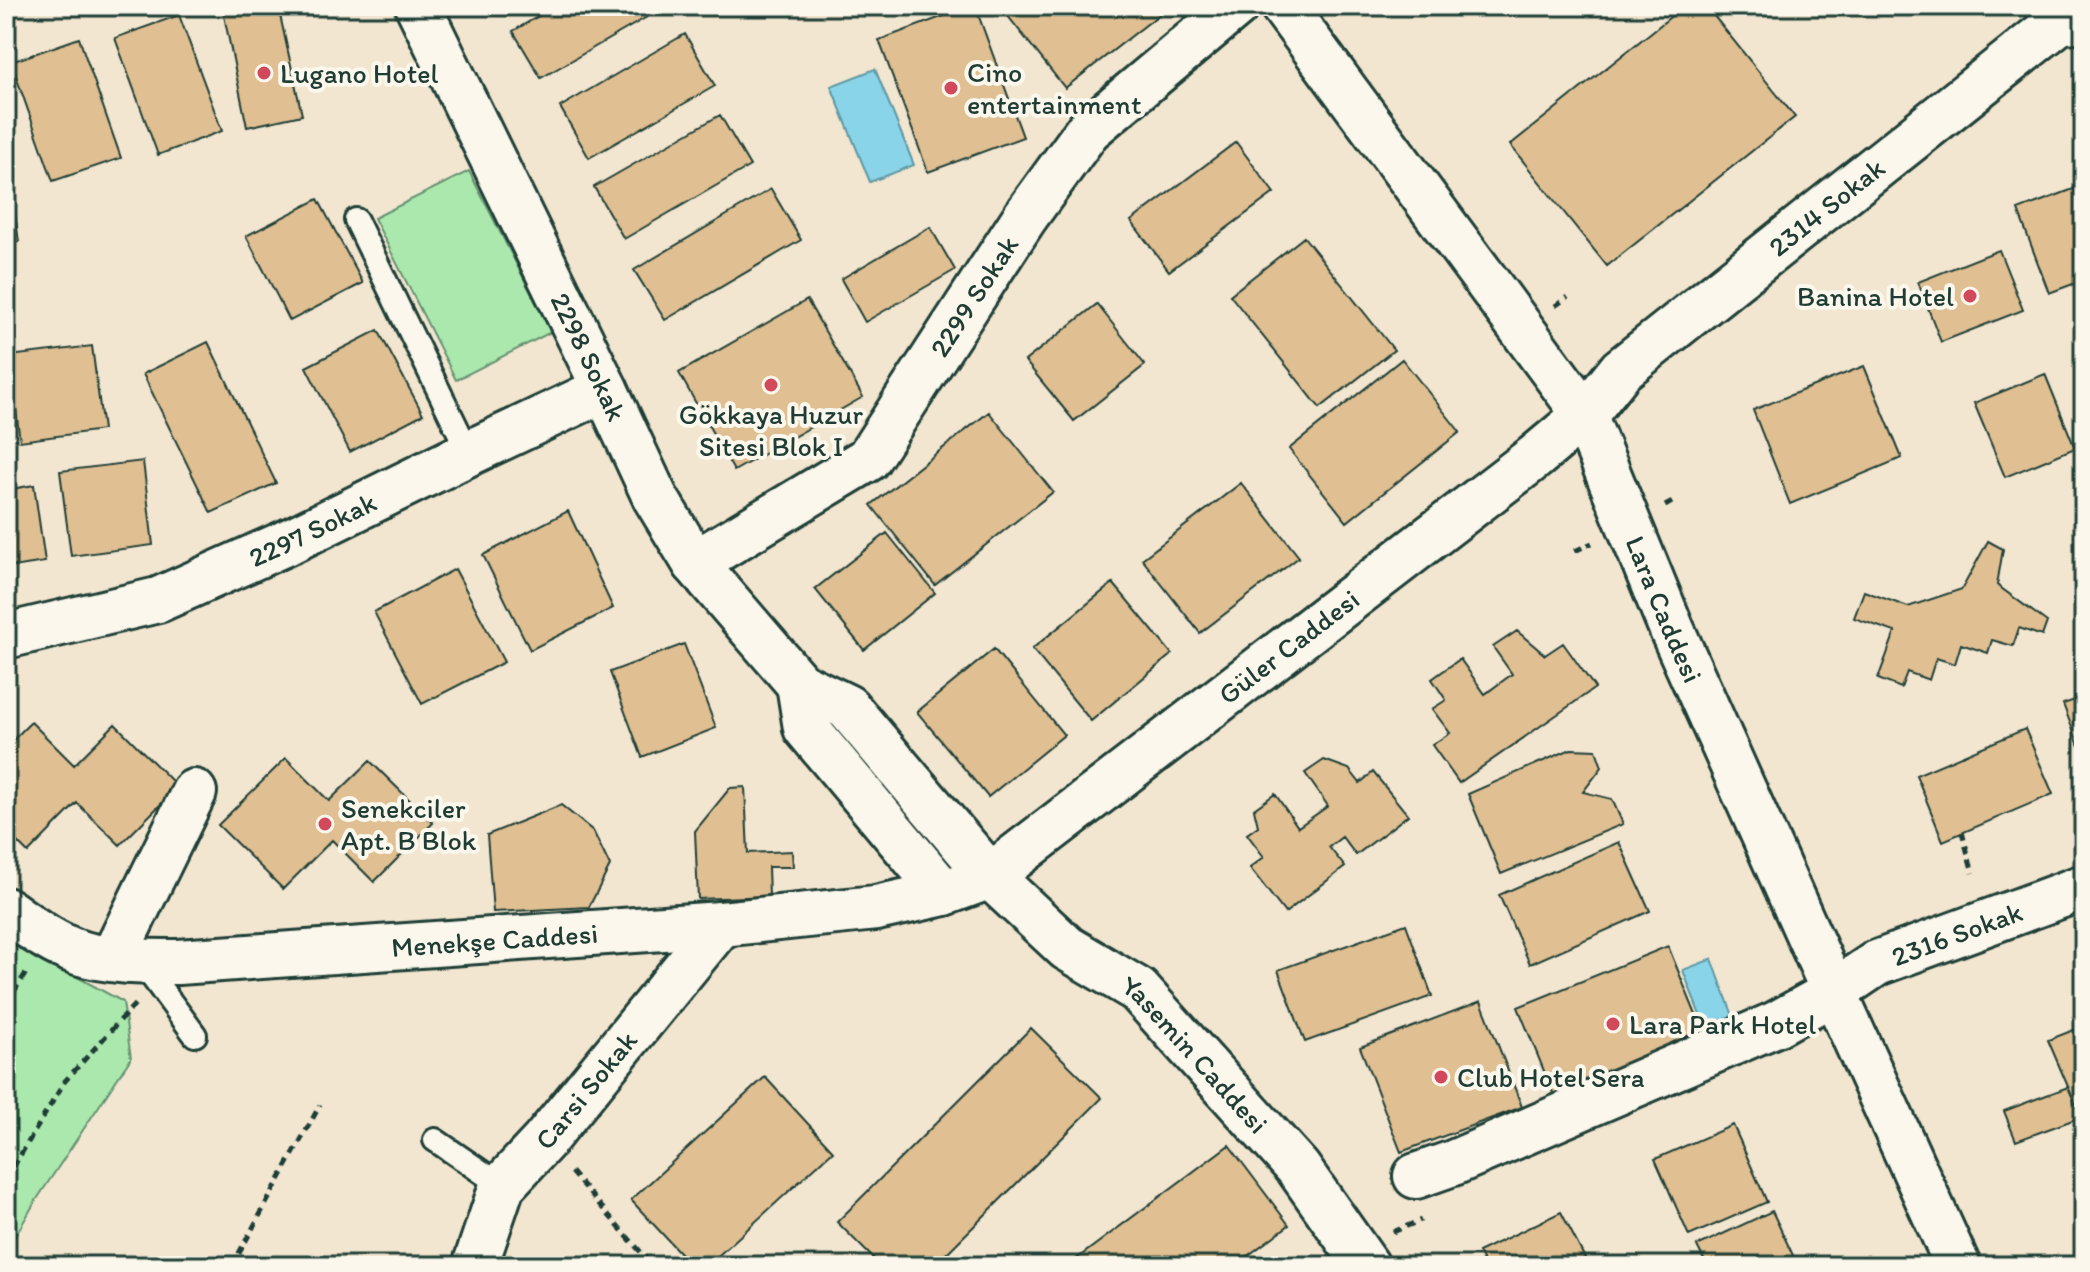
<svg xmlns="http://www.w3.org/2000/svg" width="2090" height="1272" font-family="Itim,sans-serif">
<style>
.green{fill:#abe8ae;stroke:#659271;stroke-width:2}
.water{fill:#8ad4ea;stroke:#5f98a1;stroke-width:2}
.building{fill:#e0bf92;stroke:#1f3d34;stroke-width:2}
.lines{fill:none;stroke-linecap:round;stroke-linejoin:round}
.service-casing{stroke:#1f3d34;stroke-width:28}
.minor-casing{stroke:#1f3d34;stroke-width:50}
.tertiary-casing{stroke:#1f3d34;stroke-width:50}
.path{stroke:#1f3d34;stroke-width:5;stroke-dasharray:8 6;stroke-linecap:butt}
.service{stroke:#fbf7ec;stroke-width:22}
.minor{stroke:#fbf7ec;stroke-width:44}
.tertiary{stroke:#fbf7ec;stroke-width:44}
.poi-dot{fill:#d1495b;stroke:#fbf7ec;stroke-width:3}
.labels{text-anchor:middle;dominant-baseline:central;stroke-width:8;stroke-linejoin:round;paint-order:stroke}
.poi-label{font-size:28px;fill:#1f3d34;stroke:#fbf7ec;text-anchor:start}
.street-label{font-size:28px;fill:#1f3d34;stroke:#fbf7ec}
</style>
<rect width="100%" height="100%" fill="#f3e6d1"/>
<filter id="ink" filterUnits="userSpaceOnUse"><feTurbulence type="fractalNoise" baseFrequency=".0125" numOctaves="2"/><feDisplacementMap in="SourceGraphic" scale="16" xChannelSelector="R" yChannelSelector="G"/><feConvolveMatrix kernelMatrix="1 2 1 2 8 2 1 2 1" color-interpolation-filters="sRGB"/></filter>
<g filter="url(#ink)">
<path class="green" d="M 469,171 L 551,332 L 456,380 L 374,218 Z
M 6,938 L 123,1002 L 131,1058 L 35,1202 L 6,1252 Z"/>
<path class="water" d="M 875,69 L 914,165 L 870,182 L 831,86 Z
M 1712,959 L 1733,1016 L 1704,1026 L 1683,970 Z"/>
<path class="building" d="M 222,6 L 278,6 L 302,115 L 247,127 Z
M 556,6 L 666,6 L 541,78 L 513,31 Z
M 971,6 L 975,6 L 1023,137 L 928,172 L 879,40 Z
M 1000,6 L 1170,6 L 1065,88 Z
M 1684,6 L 1706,6 L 1795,117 L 1607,266 L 1510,145 Z
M 179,15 L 222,131 L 158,155 L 115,38 Z
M 685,34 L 715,86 L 589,158 L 560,107 Z
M 79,38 L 121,158 L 53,181 L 11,62 Z
M 720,115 L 750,166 L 624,239 L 594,187 Z
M 1236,142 L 1274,193 L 1169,271 L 1131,221 Z
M 6,151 L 19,242 L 6,244 Z
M 2084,185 L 2084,280 L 2049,293 L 2018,210 Z
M 771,189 L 801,240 L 665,320 L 634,270 Z
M 318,199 L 363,283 L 290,321 L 246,236 Z
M 930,227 L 955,270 L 865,322 L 841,279 Z
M 1304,237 L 1394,350 L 1320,408 L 1230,295 Z
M 1999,250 L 2023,310 L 1941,342 L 1918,282 Z
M 807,300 L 863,397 L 734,471 L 679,373 Z
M 1097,304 L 1145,365 L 1074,421 L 1025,361 Z
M 378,330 L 423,414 L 350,452 L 306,367 Z
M 208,342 L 276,483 L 211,513 L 143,374 Z
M 92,346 L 103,430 L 20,441 L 9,356 Z
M 1402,359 L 1460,432 L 1347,522 L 1289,449 Z
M 1864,366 L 1902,458 L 1790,504 L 1753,410 Z
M 2045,374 L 2075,448 L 2005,477 L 1974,403 Z
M 989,412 L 1053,492 L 935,585 L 871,505 Z
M 143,461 L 153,545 L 71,556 L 60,471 Z
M 1241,483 L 1299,557 L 1200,633 L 1142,559 Z
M 34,485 L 45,562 L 6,568 L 6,490 Z
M 568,511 L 613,608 L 530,650 L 483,555 Z
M 887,533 L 935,593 L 864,650 L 815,589 Z
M 1988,541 L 2003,549 L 1997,585 L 2047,622 L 2042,636 L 2019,628 L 2013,646 L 1992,640 L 1988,653 L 1961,644 L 1955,664 L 1936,658 L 1929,680 L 1907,672 L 1901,688 L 1878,679 L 1895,632 L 1854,618 L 1864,591 L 1908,607 L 1962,589 Z
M 455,569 L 504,662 L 422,704 L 374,612 Z
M 1113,583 L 1172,654 L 1091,721 L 1032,649 Z
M 1517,631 L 1545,655 L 1563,643 L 1595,688 L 1459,783 L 1432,745 L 1450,733 L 1432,709 L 1446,700 L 1432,679 L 1460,659 L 1485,694 L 1512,674 L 1493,647 Z
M 684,644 L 716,728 L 642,757 L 610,672 Z
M 994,649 L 1064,735 L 988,797 L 917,712 Z
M 2084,697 L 2084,759 L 2063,704 Z
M 31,722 L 74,765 L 115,724 L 178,787 L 120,845 L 77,803 L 28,853 L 6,831 L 6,747 Z
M 2025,729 L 2053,794 L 1943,841 L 1916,775 Z
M 1571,749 L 1596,750 L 1602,767 L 1583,792 L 1612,799 L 1623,824 L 1501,874 L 1468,794 Z
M 286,758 L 329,801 L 370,761 L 433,823 L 374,882 L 332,840 L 283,889 L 218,825 Z
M 1324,760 L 1349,769 L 1360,783 L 1373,772 L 1408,815 L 1356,855 L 1342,837 L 1329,847 L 1345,867 L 1285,913 L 1250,868 L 1264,857 L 1247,834 L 1258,826 L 1254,809 L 1275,794 L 1298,827 L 1328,806 L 1305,773 Z
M 745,787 L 748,853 L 792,851 L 793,867 L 768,867 L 769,896 L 698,899 L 695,831 L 730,788 Z
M 561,805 L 593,831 L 610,866 L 589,907 L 493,912 L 487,835 Z
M 1619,842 L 1650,911 L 1530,964 L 1499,895 Z
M 1406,924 L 1432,996 L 1305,1042 L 1278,970 Z
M 1668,946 L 1707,1042 L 1557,1103 L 1518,1007 Z
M 1481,1001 L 1522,1107 L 1401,1152 L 1360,1047 Z
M 2084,1026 L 2084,1115 L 2081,1117 L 2048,1040 Z
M 1031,1028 L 1102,1098 L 934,1266 L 881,1266 L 837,1222 Z
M 765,1077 L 833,1151 L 707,1266 L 692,1266 L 631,1200 Z
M 2068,1087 L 2081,1117 L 2016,1141 L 2004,1111 Z
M 1733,1125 L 1767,1202 L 1689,1236 L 1655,1159 Z
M 1733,1125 L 1767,1202 L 1689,1236 L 1655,1159 Z
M 1229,1145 L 1289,1225 L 1234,1266 L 1067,1266 Z
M 1772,1211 L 1798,1266 L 1707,1266 L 1697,1246 Z
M 1772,1211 L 1798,1266 L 1707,1266 L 1697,1246 Z
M 1561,1212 L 1589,1266 L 1485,1266 L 1478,1252 Z"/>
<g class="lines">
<defs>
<path id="service" d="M 356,220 L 469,453
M 142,963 L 195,1035
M 435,1140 L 502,1186"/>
<g id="minor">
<path id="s1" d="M 418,6 L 605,389 L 655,497 L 695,563 L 799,684 L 847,707 L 990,876 L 1067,948 L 1138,990 L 1298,1168 L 1367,1266"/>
<path id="s2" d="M 695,563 L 868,459 L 1025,217 L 1088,130 L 1236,6"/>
<path id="s3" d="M 6,636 L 158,600 L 290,541 L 469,453 L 605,389"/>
<path d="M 799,684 L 806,728 L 944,893"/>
<path id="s4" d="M 6,910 C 28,925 51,943 77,952 C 108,962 145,962 178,962 L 721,924 L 876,908 L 944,893 L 990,876 L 1535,457 L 1584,416 L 1621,370 L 2059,22 L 2084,19"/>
<path d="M 113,958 L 194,792"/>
<path id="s5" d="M 1416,1176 L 1453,1163 L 1776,1024 L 1834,992 L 1877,963 L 2084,887"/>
<path id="s6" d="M 475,1266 L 502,1186 L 544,1141 L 721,924"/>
</g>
<g id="tertiary">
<path id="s7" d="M 1283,6 L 1583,412 L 1672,630 L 1834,992 L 1958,1266"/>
</g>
</defs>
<use href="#service" class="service-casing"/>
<use href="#minor" class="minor-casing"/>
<use href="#tertiary" class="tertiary-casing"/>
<path class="path" d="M 1555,306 L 1568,297
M 1665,506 L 1676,500
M 1575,551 L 1592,543
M 1962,832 L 1973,873
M 6,1004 L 26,973
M 6,1036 L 8,1042 L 6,1044
M 571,1172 L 653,1266
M 6,1179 L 65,1081 L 135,1004
M 1393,1232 L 1421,1220
M 232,1266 L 320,1105"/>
<use href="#service" class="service"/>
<use href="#minor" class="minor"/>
<use href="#tertiary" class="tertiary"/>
</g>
</g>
<g class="poi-dot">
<circle cx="264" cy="73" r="8"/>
<circle cx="951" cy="88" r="8"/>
<circle cx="1970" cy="296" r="8"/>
<circle cx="771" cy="385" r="8"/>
<circle cx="325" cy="824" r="8"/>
<circle cx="1613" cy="1024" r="8"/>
<circle cx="1441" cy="1077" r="8"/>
</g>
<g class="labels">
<g class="poi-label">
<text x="967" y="72">Cino<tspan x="967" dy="32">entertainment</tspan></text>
<text x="280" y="73">Lugano Hotel</text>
<text x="1954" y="296" text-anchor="end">Banina Hotel</text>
<text x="771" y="414" text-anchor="middle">Gökkaya Huzur<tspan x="771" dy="32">Sitesi Blok I</tspan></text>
<text x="341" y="808">Senekciler<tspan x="341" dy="32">Apt. B Blok</tspan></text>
<text x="1629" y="1024">Lara Park Hotel</text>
<text x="1457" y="1077">Club Hotel Sera</text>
</g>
<g class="street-label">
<text stroke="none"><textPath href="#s4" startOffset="2076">2314 Sokak</textPath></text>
<text stroke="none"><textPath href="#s2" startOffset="396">2299 Sokak</textPath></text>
<text stroke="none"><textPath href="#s1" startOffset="390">2298 Sokak</textPath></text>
<text stroke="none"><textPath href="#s3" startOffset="326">2297 Sokak</textPath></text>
<text stroke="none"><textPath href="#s7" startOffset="718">Lara Caddesi</textPath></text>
<text stroke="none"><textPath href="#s4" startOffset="1380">Güler Caddesi</textPath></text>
<text stroke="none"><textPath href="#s5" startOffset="594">2316 Sokak</textPath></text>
<text stroke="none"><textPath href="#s4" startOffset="502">Menekşe Caddesi</textPath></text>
<text stroke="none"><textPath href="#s1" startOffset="1330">Yasemin Caddesi</textPath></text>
<text stroke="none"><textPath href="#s6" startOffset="212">Carsi Sokak</textPath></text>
</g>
</g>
<rect width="2090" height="1272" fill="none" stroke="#fbf7ec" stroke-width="32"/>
<rect x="16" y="16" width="2058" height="1240" fill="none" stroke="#1f3d34" stroke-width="3" filter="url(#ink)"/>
</svg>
